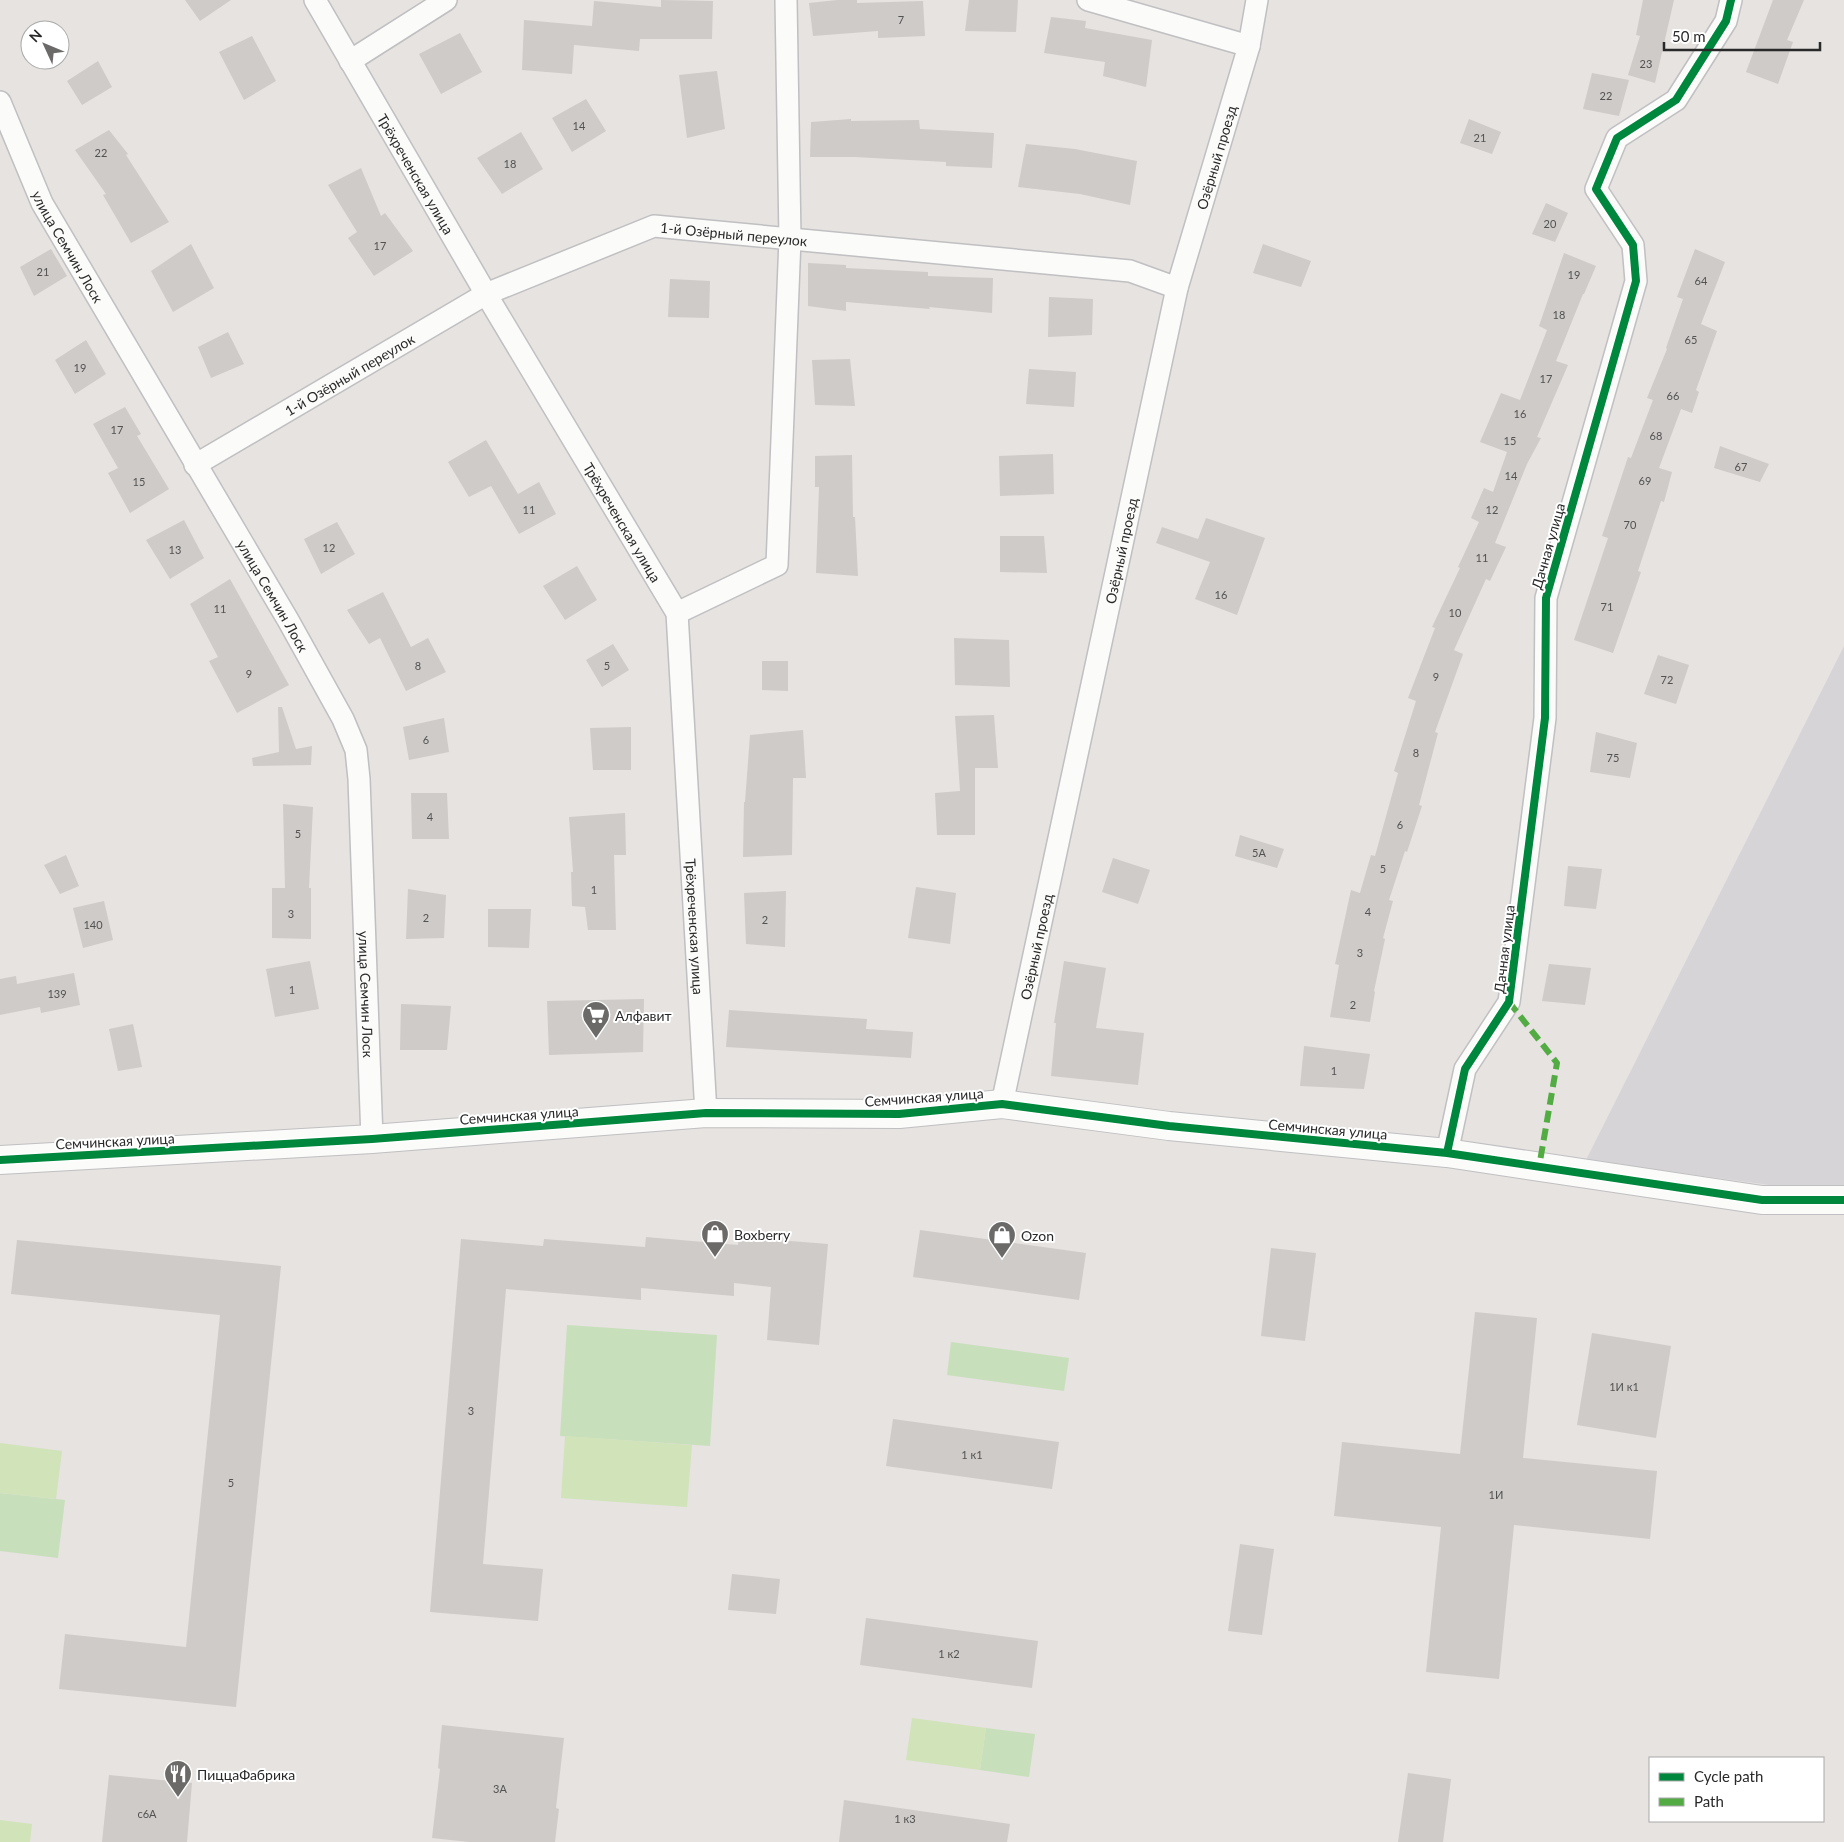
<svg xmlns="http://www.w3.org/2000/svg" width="1844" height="1842" font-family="Lato,sans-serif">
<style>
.industrial{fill:#d7d4d7}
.green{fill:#c8dfbb}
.pitch{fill:#d1e3b9}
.building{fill:#cecbc9}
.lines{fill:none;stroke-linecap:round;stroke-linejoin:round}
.street-casing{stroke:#c0bfc1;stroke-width:24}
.secondary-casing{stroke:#c0bfc1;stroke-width:30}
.street{stroke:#fbfbfa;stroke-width:21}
.secondary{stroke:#fbfbfa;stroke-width:28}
.quiet{stroke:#53ab44;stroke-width:6;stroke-dasharray:12 6;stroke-linecap:butt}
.cycleway-casing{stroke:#fff;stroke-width:11}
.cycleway{stroke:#00873e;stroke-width:8}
.labels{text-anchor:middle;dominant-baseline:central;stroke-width:4;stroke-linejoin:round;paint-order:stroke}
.number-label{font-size:11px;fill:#535252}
.street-label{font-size:14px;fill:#292929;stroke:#fff}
.poi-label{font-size:14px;fill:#292929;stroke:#fff;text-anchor:start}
</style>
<rect width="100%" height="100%" fill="#e6e3e0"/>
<path class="industrial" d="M 1844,646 L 1844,1187 L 1783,1187 L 1586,1160 Z"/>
<path class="green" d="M 567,1325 L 717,1335 L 710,1446 L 560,1436 Z
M 951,1342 L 1069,1358 L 1064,1391 L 947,1375 Z
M 0,1493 L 65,1500 L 58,1558 L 0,1551 Z
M 986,1728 L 1035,1734 L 1029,1777 L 980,1770 Z"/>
<path class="pitch" d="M 565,1436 L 692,1445 L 687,1507 L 561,1498 Z
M 0,1443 L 62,1451 L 56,1499 L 0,1493 Z
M 912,1718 L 986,1728 L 980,1770 L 906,1760 Z
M 0,1820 L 32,1824 L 30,1842 L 0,1842 Z"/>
<path class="building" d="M 185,0 L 231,0 L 200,21 Z
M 661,0 L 713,1 L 712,39 L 640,39 L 639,51 L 574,45 L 572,74 L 522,70 L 524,20 L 592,26 L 594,1 L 661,7 Z
M 837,0 L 857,0 L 857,3 L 923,1 L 925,36 L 878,38 L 878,31 L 813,36 L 809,3 Z
M 969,0 L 1018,0 L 1016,32 L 965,31 Z
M 1643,0 L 1674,0 L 1655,83 L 1628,75 L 1640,36 L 1636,35 Z
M 1773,0 L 1804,0 L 1787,40 L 1793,42 L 1778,84 L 1746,72 Z
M 1051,17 L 1086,21 L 1085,28 L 1152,40 L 1146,87 L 1103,76 L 1105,62 L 1044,53 Z
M 460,33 L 482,72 L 441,94 L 419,54 Z
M 252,36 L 276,81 L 244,100 L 219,52 Z
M 98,61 L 112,87 L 82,105 L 67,81 Z
M 717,71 L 725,129 L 687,138 L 679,75 Z
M 1592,73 L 1629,80 L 1619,116 L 1583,109 Z
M 586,99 L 606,131 L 572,152 L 552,118 Z
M 851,119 L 851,121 L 919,120 L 920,129 L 994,133 L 992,168 L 946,166 L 946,162 L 855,157 L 810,157 L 811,122 Z
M 1469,119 L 1501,132 L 1492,154 L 1460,143 Z
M 109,130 L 128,154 L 126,155 L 169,222 L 131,243 L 103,195 L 106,194 L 75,150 Z
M 521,132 L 543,169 L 502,194 L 477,158 Z
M 1026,144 L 1075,149 L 1137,161 L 1130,205 L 1080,194 L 1018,187 Z
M 361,168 L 381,216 L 385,213 L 413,251 L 374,276 L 348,238 L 357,232 L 328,185 Z
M 1546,203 L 1568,213 L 1555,242 L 1532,234 Z
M 191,244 L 214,288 L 173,312 L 151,271 Z
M 1263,244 L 1311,261 L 1301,287 L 1253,273 Z
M 51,249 L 67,276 L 34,296 L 20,267 Z
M 1695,249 L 1725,262 L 1701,324 L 1717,331 L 1696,390 L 1699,392 L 1692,413 L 1681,409 L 1659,468 L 1672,472 L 1664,502 L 1661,501 L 1638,571 L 1641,572 L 1613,653 L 1574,640 L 1608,538 L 1602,536 L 1628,457 L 1631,458 L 1653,400 L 1647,398 L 1667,349 L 1666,348 L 1683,299 L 1677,297 Z
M 1564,253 L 1596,266 L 1584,294 L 1583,294 L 1556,361 L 1568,365 L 1537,437 L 1541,438 L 1527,464 L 1495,543 L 1506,547 L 1490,581 L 1486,579 L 1454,650 L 1463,654 L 1435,732 L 1438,733 L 1419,805 L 1422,806 L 1407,852 L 1405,851 L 1389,900 L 1393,901 L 1383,938 L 1385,939 L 1374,991 L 1375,992 L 1370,1022 L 1330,1017 L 1339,965 L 1335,964 L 1351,890 L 1360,893 L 1371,855 L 1375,856 L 1398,773 L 1394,771 L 1416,701 L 1408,698 L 1435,628 L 1432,627 L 1460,568 L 1458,567 L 1479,522 L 1471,518 L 1484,488 L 1493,492 L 1507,452 L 1480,442 L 1501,393 L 1520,400 L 1547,330 L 1539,326 Z
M 808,263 L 846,265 L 846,268 L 928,272 L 928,276 L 993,278 L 992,313 L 929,307 L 930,309 L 846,302 L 846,311 L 808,306 Z
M 670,279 L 710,281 L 709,318 L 668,317 Z
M 1049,297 L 1093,299 L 1092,335 L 1048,337 Z
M 228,332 L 244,364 L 211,378 L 198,347 Z
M 86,340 L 106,374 L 75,394 L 55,360 Z
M 850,359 L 855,406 L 815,405 L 812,360 Z
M 1029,369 L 1076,372 L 1074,407 L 1026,404 Z
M 125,407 L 141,434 L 137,436 L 169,489 L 130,513 L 108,473 L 118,468 L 93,424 Z
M 486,440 L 518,494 L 539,482 L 556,514 L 519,534 L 491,486 L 469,497 L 448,462 Z
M 1720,446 L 1769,464 L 1760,482 L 1714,468 Z
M 1053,454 L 1054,494 L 1000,496 L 999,456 Z
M 852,455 L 853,517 L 855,517 L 858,576 L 816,573 L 819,487 L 815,487 L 815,456 Z
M 1206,518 L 1265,538 L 1237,615 L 1195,599 L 1210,562 L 1156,543 L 1162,527 L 1198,539 Z
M 184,520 L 204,558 L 170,579 L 146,540 Z
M 337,522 L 355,554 L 321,574 L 304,539 Z
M 1000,536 L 1044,536 L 1047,573 L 1000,572 Z
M 577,566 L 597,600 L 565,620 L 543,586 Z
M 230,579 L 289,685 L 237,713 L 209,661 L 218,657 L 190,604 Z
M 383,592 L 411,647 L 428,638 L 446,672 L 406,691 L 380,638 L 369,644 L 347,610 Z
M 954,638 L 1009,640 L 1010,687 L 955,685 Z
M 613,644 L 629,670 L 602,687 L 586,660 Z
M 1658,655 L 1689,665 L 1676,704 L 1644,694 Z
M 762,661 L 788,661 L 788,691 L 762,690 Z
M 278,707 L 282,707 L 296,749 L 312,746 L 311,765 L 253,766 L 252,758 L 279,752 Z
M 994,715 L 998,768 L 975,768 L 975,835 L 937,835 L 935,793 L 960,791 L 955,716 Z
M 444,718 L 449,752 L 409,760 L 403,727 Z
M 631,727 L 631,770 L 593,770 L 590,728 Z
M 803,730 L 806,778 L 793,778 L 792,855 L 743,857 L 744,802 L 745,802 L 750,735 Z
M 1596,732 L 1637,743 L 1630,778 L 1590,772 Z
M 411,793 L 447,793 L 449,839 L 412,839 Z
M 283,804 L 313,807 L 309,888 L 311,888 L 311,939 L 272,938 L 272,888 L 285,888 Z
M 625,813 L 626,855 L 614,855 L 616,930 L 588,930 L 585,907 L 572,906 L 571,872 L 573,872 L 569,817 Z
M 1240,835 L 1284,849 L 1277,868 L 1235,856 Z
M 66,855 L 79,886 L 60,894 L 44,865 Z
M 1113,858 L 1150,870 L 1138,904 L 1102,892 Z
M 1568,866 L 1602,869 L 1596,909 L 1564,906 Z
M 916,887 L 956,893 L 950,944 L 908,938 Z
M 408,889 L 446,895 L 444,938 L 406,939 Z
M 786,891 L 785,947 L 746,944 L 744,893 Z
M 104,901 L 113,940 L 83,948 L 73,908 Z
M 488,909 L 531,909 L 529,948 L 488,947 Z
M 310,961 L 319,1009 L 275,1017 L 266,969 Z
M 1064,961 L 1106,968 L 1096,1028 L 1144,1033 L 1138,1085 L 1051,1076 L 1056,1023 L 1054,1023 Z
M 1549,964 L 1591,968 L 1585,1005 L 1542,1001 Z
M 74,973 L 80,1005 L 41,1013 L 40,1007 L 0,1015 L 0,979 L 16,976 L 17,984 Z
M 644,999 L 643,1052 L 549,1055 L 547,1001 Z
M 401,1004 L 451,1006 L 447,1050 L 400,1050 Z
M 729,1010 L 867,1019 L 866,1029 L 913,1032 L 911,1058 L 726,1047 Z
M 133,1024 L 142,1067 L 118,1071 L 109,1029 Z
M 1304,1046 L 1370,1054 L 1364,1089 L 1300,1086 Z
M 920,1230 L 1086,1253 L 1079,1300 L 913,1277 Z
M 646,1237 L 738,1245 L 739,1237 L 828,1244 L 819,1345 L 767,1340 L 771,1287 L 734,1283 L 734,1296 L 641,1288 L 641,1300 L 506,1289 L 483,1564 L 543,1569 L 538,1621 L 430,1612 L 461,1239 L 543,1246 L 544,1239 L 645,1247 Z
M 17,1240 L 281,1266 L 236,1707 L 59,1689 L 65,1634 L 186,1647 L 220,1315 L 11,1294 Z
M 1271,1248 L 1316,1253 L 1305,1341 L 1261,1336 Z
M 1475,1312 L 1537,1318 L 1523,1458 L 1657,1471 L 1650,1539 L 1514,1525 L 1499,1679 L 1426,1672 L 1441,1527 L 1334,1516 L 1342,1442 L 1460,1454 Z
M 1592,1333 L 1671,1346 L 1656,1438 L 1577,1425 Z
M 893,1419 L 1059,1442 L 1052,1489 L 886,1466 Z
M 1240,1544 L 1274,1549 L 1262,1635 L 1228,1631 Z
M 732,1574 L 780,1579 L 776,1614 L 728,1610 Z
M 866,1618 L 1038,1641 L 1032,1688 L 860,1665 Z
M 442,1725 L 564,1738 L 556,1808 L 559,1809 L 555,1842 L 469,1842 L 432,1838 L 440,1769 L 438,1768 Z
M 1408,1773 L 1451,1779 L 1443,1842 L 1398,1842 Z
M 109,1775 L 192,1783 L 187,1842 L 102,1842 Z
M 844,1800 L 1010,1824 L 1007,1842 L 839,1842 Z"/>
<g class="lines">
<defs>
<g id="street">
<path id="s1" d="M 315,0 L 486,294 L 677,613 L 706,1113"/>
<path d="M 1088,0 L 1249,46"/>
<path d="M 350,61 L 446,0"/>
<path id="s2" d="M 0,102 L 42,203 L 288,620 L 343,719 L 356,750 L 359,779 L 372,1139"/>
<path id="s3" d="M 195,465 L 486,294 L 654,226 L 1130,271 L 1177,288"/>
<path d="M 677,613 L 777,565 L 790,239 L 786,0"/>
<path id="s4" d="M 1002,1104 L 1177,288 L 1249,46 L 1257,0"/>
<path d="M 1447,1153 L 1465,1069 L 1509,1002 L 1545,718 L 1546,598 L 1636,281 L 1633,245 L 1596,189 L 1617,138 L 1676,100 L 1726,21 L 1731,0"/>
</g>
<path id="secondary" d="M 0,1160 L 372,1139 L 706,1113 L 899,1114 L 1002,1104 L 1169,1126 L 1447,1153 L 1762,1200 L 1844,1200"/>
</defs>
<use href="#street" class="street-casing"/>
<use href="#secondary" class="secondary-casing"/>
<use href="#street" class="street"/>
<use href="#secondary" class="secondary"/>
<path class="quiet" d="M 1509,1002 L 1557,1063 L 1539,1167"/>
<defs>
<path id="cycleway" d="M 1447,1153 L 1465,1069 L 1509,1002 L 1545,718 L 1546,598 L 1636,281 L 1633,245 L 1596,189 L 1617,138 L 1676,100 L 1726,21 L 1731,0
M 0,1160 L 372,1139 L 706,1113 L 899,1114 L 1002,1104 L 1169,1126 L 1447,1153 L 1762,1200 L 1844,1200"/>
</defs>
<use href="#cycleway" class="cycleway-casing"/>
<use href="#cycleway" class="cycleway"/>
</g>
<defs>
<symbol id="supermarket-pin" viewBox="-11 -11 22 30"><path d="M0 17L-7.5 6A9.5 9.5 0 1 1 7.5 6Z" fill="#6b6a69" stroke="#fff"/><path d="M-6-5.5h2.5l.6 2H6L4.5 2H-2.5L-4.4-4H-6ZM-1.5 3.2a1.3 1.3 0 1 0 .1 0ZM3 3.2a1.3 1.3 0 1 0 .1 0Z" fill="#fff"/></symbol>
<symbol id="shop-pin" viewBox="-11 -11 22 30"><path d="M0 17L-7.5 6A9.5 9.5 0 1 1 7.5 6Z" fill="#6b6a69" stroke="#fff"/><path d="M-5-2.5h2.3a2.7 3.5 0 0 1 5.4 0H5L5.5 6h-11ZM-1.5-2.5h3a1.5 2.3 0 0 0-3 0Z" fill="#fff"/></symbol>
<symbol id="restaurant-pin" viewBox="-11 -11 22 30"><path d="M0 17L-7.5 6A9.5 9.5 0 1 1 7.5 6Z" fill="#6b6a69" stroke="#fff"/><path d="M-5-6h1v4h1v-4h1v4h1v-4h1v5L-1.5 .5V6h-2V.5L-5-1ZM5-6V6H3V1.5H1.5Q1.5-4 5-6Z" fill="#fff"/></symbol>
</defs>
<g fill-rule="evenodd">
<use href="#supermarket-pin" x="580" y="999" width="32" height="43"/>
<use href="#shop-pin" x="699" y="1218" width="32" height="43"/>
<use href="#shop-pin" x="986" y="1219" width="32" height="43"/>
<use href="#restaurant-pin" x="162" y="1758" width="32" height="43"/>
</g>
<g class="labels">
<g class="number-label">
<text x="901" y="19">7</text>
<text x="1646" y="63">23</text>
<text x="1606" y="95">22</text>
<text x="579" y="125">14</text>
<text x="1480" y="137">21</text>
<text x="101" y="152">22</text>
<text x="510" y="163">18</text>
<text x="1550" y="223">20</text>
<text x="380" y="245">17</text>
<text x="43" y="271">21</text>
<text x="1574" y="274">19</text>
<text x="1701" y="280">64</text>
<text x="1559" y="314">18</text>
<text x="1691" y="339">65</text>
<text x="80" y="367">19</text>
<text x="1546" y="378">17</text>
<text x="1673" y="395">66</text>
<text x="1520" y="413">16</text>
<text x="117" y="429">17</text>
<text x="1656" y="435">68</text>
<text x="1510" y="440">15</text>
<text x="1741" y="466">67</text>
<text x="1511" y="475">14</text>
<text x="1645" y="480">69</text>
<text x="139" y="481">15</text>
<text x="529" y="509">11</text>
<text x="1492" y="509">12</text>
<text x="1630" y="524">70</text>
<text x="329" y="547">12</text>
<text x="175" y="549">13</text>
<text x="1482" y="557">11</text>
<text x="1221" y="594">16</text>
<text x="1607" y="606">71</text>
<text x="220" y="608">11</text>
<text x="1455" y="612">10</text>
<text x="418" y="665">8</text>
<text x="607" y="665">5</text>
<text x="249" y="673">9</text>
<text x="1436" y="676">9</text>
<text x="1667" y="679">72</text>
<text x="426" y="739">6</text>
<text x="1416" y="752">8</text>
<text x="1613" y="757">75</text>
<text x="430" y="816">4</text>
<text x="1400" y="824">6</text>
<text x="298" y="833">5</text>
<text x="1259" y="852">5А</text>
<text x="1383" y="868">5</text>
<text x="594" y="889">1</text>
<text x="1368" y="911">4</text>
<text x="291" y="913">3</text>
<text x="426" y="917">2</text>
<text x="765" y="919">2</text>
<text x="93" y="924">140</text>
<text x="1360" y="952">3</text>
<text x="292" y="989">1</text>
<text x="57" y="993">139</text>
<text x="1353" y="1004">2</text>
<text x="1334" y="1070">1</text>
<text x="1624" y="1386">1И к1</text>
<text x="471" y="1410">3</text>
<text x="972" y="1454">1 к1</text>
<text x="231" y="1482">5</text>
<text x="1496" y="1494">1И</text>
<text x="949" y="1653">1 к2</text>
<text x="500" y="1788">3А</text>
<text x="147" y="1813">с6А</text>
<text x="905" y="1818">1 к3</text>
</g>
<g class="street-label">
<text stroke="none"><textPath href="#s4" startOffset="971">Озёрный проезд</textPath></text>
<text stroke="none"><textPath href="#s1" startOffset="201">Трёхреченская улица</textPath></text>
<text stroke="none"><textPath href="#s3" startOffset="599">1-й Озёрный переулок</textPath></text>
<text stroke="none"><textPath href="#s2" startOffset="160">улица Семчин Лоск</textPath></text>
<text stroke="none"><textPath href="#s3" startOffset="179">1-й Озёрный переулок</textPath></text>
<text stroke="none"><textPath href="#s1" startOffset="606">Трёхреченская улица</textPath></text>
<text transform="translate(1548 546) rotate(-74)">Дачная улица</text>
<text stroke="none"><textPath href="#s4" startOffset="566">Озёрный проезд</textPath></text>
<text stroke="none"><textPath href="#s2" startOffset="565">улица Семчин Лоск</textPath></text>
<text stroke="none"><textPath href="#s1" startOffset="1026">Трёхреченская улица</textPath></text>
<text stroke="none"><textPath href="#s4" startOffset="161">Озёрный проезд</textPath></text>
<text transform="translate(1504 949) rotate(-83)">Дачная улица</text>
<text stroke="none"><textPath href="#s2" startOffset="985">улица Семчин Лоск</textPath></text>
<text transform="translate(924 1097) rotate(-4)">Семчинская улица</text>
<text transform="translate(519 1115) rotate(-4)">Семчинская улица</text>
<text transform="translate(1328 1129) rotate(5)">Семчинская улица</text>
<text transform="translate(115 1141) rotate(-3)">Семчинская улица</text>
</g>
<g class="poi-label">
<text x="615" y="1015">Алфавит</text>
<text x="734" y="1234">Boxberry</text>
<text x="1021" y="1235">Ozon</text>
<text x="197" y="1774">ПиццаФабрика</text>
</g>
</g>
<rect x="1649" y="1757" width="175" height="65" fill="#ffffff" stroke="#a9a9a9"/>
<rect x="1659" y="1773" width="25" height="8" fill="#00873e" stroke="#a9a9a9"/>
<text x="1694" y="1782" font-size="15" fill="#292929">Cycle path</text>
<rect x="1659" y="1798" width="25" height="8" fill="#53ab44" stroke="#a9a9a9"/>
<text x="1694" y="1807" font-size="15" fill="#292929">Path</text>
<g transform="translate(45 45) rotate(314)"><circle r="24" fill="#ffffff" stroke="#a9a9a9"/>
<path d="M0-4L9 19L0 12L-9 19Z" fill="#6b6a69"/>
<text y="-8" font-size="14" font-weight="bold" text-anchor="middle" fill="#292929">N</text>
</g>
<path d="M1664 42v8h156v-8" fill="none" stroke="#292929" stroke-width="2.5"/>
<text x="1672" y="42" font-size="15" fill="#292929" stroke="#ffffff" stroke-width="4" paint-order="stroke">50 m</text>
</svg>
